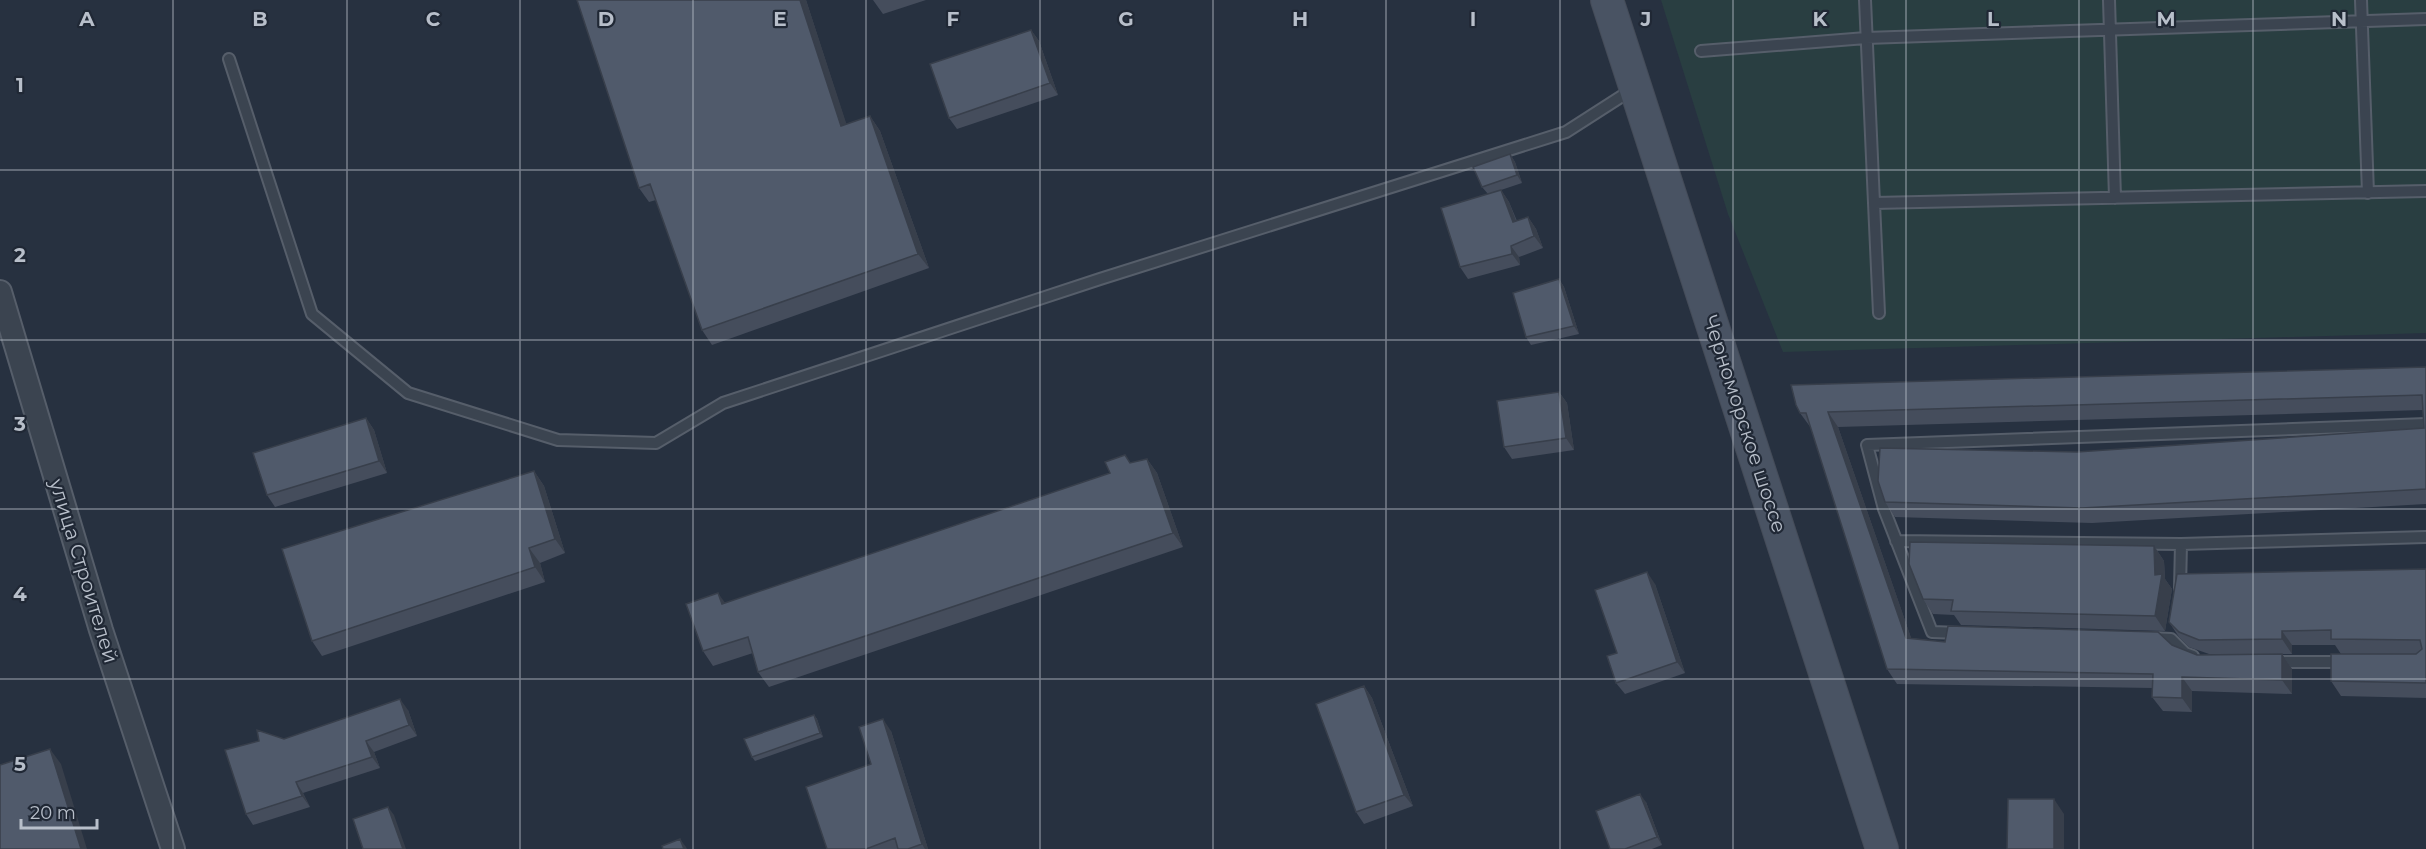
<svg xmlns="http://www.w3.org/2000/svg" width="2426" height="849" font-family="Montserrat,sans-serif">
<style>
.green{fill:#293e41}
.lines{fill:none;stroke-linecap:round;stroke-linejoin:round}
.lane-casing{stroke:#565e6a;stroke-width:14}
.street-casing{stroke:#565e6a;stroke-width:26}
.secondary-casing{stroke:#454c59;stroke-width:34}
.lane{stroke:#3b4450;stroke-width:10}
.street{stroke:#3b4450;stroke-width:22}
.secondary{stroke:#495363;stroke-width:32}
.wall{fill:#454d5c}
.shaded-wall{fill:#383f4b}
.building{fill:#505a6b;stroke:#383f4b;stroke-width:1.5}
.grid{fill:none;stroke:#b8bfca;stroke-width:1.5;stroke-opacity:0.55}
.labels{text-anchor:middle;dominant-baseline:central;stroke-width:4.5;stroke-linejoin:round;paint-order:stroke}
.street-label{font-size:20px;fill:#b8bfca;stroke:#202835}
.grid-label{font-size:20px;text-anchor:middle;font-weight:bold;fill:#b8bfca;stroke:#202835;stroke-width:4.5;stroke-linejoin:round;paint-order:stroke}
</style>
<rect width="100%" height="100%" fill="#273140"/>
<path class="green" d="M 1661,0 L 2426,0 L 2426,333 L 1783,352 L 1728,214 Z"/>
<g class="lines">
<defs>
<path id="lane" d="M 1865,0 L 1874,203
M 2109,0 L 2115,198
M 2361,0 L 2368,193
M 1701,51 L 1866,38 L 2426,19
M 229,59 L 312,314 L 408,393 L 558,440 L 656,443 L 723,403 L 1100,279 L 1566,132 L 1633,89
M 1879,313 L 1874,203 L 2426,191
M 1896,541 L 2181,544 L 2426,537
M 2180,588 L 2181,544
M 1960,633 L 1932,632 L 1884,509 L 1867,445 L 2426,424
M 2152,638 L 2171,639 L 2185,653 L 2193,656
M 2273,662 L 2345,662"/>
<path id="street" d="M 0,292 L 101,630 L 173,849"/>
<path id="secondary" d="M 1607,0 L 1882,849"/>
</defs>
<use href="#lane" class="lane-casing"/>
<use href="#street" class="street-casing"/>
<use href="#secondary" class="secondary-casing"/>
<use href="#lane" class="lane"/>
<use href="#street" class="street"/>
<use href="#secondary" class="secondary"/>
</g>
<path class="wall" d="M 577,0 L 806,0 L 846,124 L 870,116 L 880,131 L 929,268 L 712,345 L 702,330 L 656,200 L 649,202 L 639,188 Z
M 873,0 L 926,0 L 883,14 Z
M 1031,30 L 1039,41 L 1058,95 L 957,129 L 949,118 Z
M 1510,154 L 1515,162 L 1522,183 L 1501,190 L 1509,202 L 1517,221 L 1528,217 L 1536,229 L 1543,248 L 1519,257 L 1520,265 L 1468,279 L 1460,267 L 1488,194 L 1482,187 Z
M 1559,279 L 1564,287 L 1579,334 L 1531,345 L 1526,337 Z
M 2426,367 L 2426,504 L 2092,523 L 1895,517 L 1885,502 L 2077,452 L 2424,428 L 2423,410 L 1838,427 L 1911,638 L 1945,642 L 2172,645 L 2197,655 L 2282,654 L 2292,669 L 2292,694 L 2192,691 L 2192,712 L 2163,711 L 2152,697 L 2152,688 L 1897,684 L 1887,669 L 1811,428 L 1800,413 Z
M 1559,392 L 1567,403 L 1574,450 L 1512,459 L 1504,447 Z
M 366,418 L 374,430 L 387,473 L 275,507 L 267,495 Z
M 1147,459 L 1157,473 L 1183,547 L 769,687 L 758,672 L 753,653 L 713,666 L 703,651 L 725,603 L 1110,473 L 1131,463 Z
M 534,471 L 544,486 L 565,553 L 540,563 L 545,582 L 322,656 L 312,641 Z
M 2154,546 L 2164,561 L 2165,579 L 2172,589 L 2165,631 L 1961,625 L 1954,615 L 1933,614 L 1923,599 Z
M 2426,569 L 2426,698 L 2341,696 L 2331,681 L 2341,654 L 2335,645 L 2292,645 L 2292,654 L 2209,654 L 2189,647 L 2179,637 L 2169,622 Z
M 1655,584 L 1685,673 L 1625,694 L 1616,683 L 1617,653 Z
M 1364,686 L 1372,698 L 1413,806 L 1364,824 L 1356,812 Z
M 408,710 L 417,736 L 374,752 L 380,768 L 303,793 L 310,807 L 253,825 L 246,814 L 259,741 L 284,739 Z
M 814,715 L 817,719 L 823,737 L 755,761 L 752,757 Z
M 891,731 L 928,849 L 827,849 L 871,764 Z
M 1646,802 L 1662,845 L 1652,849 L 1610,849 Z"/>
<path class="shaded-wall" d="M 800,0 L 806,0 L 852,141 L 841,126 Z
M 1031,30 L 1039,41 L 1058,95 L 1050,83 Z
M 870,116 L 880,131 L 929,268 L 918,254 Z
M 1510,154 L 1515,162 L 1522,183 L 1517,175 Z
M 1501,190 L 1509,202 L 1521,234 L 1513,222 Z
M 1528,217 L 1536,229 L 1543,248 L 1534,236 Z
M 1511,246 L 1519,257 L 1520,265 L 1512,254 Z
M 1559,279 L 1564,287 L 1579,334 L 1574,326 Z
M 1559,392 L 1567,403 L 1574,450 L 1566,438 Z
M 1828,412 L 1838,427 L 1916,652 L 1906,638 Z
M 366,418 L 374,430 L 387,473 L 379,461 Z
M 1147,459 L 1157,473 L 1183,547 L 1173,533 Z
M 534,471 L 544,486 L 565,553 L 555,539 Z
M 2154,546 L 2164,561 L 2165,579 L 2172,589 L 2165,631 L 2155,616 Z
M 529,548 L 540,563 L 545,582 L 535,567 Z
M 1647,572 L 1655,584 L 1685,673 L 1677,662 Z
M 718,593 L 728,607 L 722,604 Z
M 2282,631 L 2292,645 L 2292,654 L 2282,639 Z
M 2282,654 L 2292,669 L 2292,694 L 2282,680 Z
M 2182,677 L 2192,691 L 2192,712 L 2182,698 Z
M 1364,686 L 1372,698 L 1413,806 L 1404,795 Z
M 400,699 L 408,710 L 417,736 L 409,725 Z
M 814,715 L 817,719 L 823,737 L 820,733 Z
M 883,719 L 891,731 L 928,849 L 925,849 L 922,844 Z
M 366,741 L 374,752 L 380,768 L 372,757 Z
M 50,749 L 61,764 L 87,849 L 81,849 Z
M 296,782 L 303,793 L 310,807 L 302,796 Z
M 1640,794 L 1646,802 L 1662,845 L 1657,837 Z
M 2054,799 L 2064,814 L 2064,849 L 2054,849 Z
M 388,807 L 394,815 L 406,849 L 403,849 Z
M 680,839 L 686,847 L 687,849 L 684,849 Z"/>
<path class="building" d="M 577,0 L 800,0 L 841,126 L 870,116 L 918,254 L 702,330 L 650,184 L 639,188 Z
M 1031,30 L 1050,83 L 949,118 L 930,64 Z
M 1510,154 L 1517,175 L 1482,187 L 1473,167 Z
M 1501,190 L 1513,222 L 1528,217 L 1534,236 L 1511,246 L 1512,254 L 1460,267 L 1441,208 Z
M 1559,279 L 1574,326 L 1526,337 L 1513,293 Z
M 2426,367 L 2426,489 L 2082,508 L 1885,502 L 1878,481 L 1880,448 L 2077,452 L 2424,428 L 2422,395 L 1828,412 L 1906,638 L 1945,642 L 1948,626 L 2158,632 L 2172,645 L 2197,655 L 2282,654 L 2282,680 L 2182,677 L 2182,698 L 2152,697 L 2153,674 L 1887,669 L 1806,413 L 1800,413 L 1796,405 L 1791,385 Z
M 1559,392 L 1566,438 L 1504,447 L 1497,401 Z
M 366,418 L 379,461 L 267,495 L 253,453 Z
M 1125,455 L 1130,463 L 1147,459 L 1173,533 L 758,672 L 748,637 L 703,651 L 686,604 L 718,593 L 722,604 L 1110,473 L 1105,462 Z
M 534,471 L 555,539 L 529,548 L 535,567 L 312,641 L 282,549 Z
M 1910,542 L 2154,546 L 2155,575 L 2162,574 L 2155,616 L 1951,611 L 1953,600 L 1923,599 L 1909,564 Z
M 2426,569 L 2426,683 L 2331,681 L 2331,654 L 2416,654 L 2422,649 L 2420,640 L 2331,639 L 2331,630 L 2282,631 L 2282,639 L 2199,640 L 2179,632 L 2169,622 L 2177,574 Z
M 1647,572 L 1677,662 L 1616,683 L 1607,656 L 1617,653 L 1595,590 Z
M 1364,686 L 1404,795 L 1356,812 L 1316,704 Z
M 400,699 L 409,725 L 366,741 L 372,757 L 296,782 L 302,796 L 246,814 L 225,750 L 259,741 L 257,730 L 284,739 Z
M 814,715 L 820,733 L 752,757 L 744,739 Z
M 883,719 L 922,844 L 908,849 L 898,849 L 895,838 L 866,849 L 827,849 L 806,787 L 871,764 L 859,727 Z
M 50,749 L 81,849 L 0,849 L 0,765 Z
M 1640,794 L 1657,837 L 1625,849 L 1610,849 L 1596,811 Z
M 2008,799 L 2054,799 L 2054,849 L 2007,849 Z
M 388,807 L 403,849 L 363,849 L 353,819 Z
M 680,839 L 684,849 L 663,849 L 662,846 Z"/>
<path class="grid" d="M 173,0 L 173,849M 347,0 L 347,849M 520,0 L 520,849M 693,0 L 693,849M 866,0 L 866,849M 1040,0 L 1040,849M 1213,0 L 1213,849M 1386,0 L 1386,849M 1560,0 L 1560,849M 1733,0 L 1733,849M 1906,0 L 1906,849M 2079,0 L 2079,849M 2253,0 L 2253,849M 0,170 L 2426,170M 0,340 L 2426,340M 0,509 L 2426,509M 0,679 L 2426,679"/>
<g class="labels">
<g class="street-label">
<text transform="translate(1745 424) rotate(72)">Черноморское шоссе</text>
<text transform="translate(84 571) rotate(73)">улица Строителей</text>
</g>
</g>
<g class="grid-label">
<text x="87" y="26">A</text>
<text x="260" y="26">B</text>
<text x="433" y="26">C</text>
<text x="606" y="26">D</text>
<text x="780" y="26">E</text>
<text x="953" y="26">F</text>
<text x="1126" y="26">G</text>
<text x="1300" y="26">H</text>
<text x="1473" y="26">I</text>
<text x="1646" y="26">J</text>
<text x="1820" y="26">K</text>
<text x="1993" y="26">L</text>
<text x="2166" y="26">M</text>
<text x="2339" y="26">N</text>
<text x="20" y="92">1</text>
<text x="20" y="262">2</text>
<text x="20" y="431">3</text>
<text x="20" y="601">4</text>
<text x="20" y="771">5</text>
</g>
<path d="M21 819v9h76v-9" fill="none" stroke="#b8bfca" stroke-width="3"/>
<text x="30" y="819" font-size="18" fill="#b8bfca" stroke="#202835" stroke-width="4.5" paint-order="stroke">20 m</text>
</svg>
